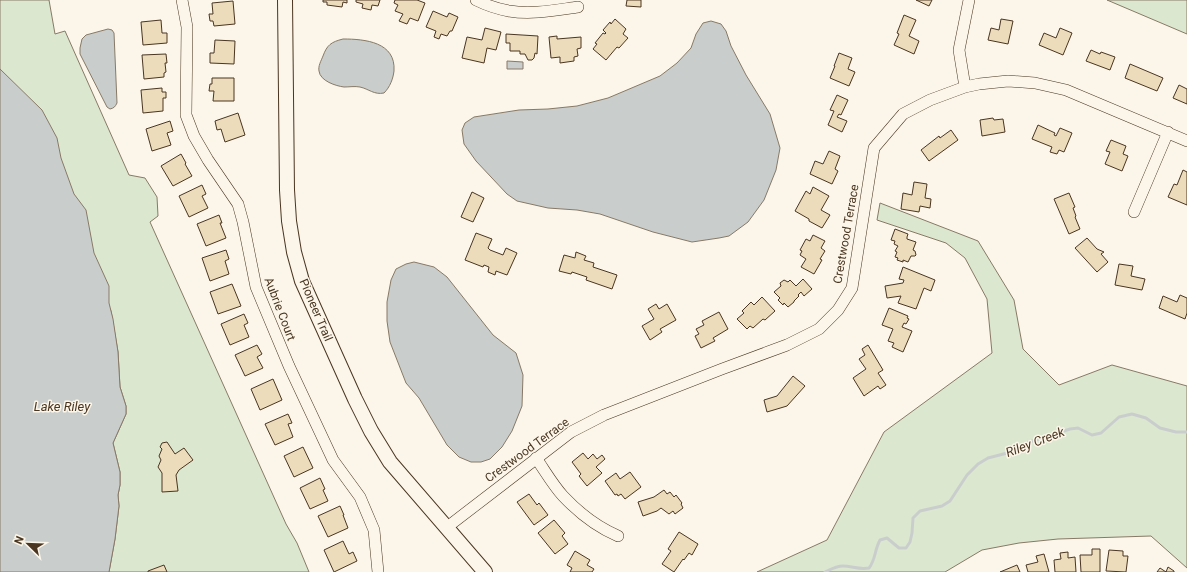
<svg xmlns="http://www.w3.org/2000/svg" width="1187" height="572" font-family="Roboto,sans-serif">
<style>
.green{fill:#dce7d0;stroke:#887966}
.water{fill:#c9cecd;stroke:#887966}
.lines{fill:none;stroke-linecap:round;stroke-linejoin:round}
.stream{stroke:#c9cecd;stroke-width:3}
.building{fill:#ecdcbc;stroke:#4a3520}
.minor-casing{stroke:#4a3520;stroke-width:12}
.major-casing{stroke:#4a3520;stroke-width:16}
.minor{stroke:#fbf6e9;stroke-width:11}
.major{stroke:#fbf6e9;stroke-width:14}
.labels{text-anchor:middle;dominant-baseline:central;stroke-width:3;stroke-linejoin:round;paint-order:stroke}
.street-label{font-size:12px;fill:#4a3520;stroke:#fbf6e9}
.water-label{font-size:13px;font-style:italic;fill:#4a3520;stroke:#fbf6e9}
</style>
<rect width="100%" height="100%" fill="#fbf6e9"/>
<path class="green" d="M 0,0 L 49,0 L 55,34 L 65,31 L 129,175 L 145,178 L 157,197 L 158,216 L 150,222 L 286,524 L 297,543 L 309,572 L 109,572 L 115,539 L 119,506 L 118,495 L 120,485 L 120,472 L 113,443 L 126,414 L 126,406 L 120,387 L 118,352 L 111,311 L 0,74 Z
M 1107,0 L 1187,0 L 1187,34 Z
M 880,203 L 978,241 L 1014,300 L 1023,349 L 1059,385 L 1112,365 L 1187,386 L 1187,568 L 1151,536 L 1058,539 L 1019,543 L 982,550 L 945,572 L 757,572 L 827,540 L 884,432 L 992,353 L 987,299 L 965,258 L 946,243 L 877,220 Z"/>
<path class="water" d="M 711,21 L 721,24 L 726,31 L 731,46 L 746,75 L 770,114 L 780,148 L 776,170 L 764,200 L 748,222 L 729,236 L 719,238 L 692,242 L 653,232 L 600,214 L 577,210 L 548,208 L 517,201 L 507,194 L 476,161 L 464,144 L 462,130 L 465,123 L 474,117 L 519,110 L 548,109 L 577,106 L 608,98 L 660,76 L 677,63 L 691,48 L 696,34 L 703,23 Z
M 108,29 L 112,30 L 114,33 L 117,103 C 115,107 114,108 110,109 L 107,107 L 80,54 L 80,48 L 82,39 L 86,35 Z
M 343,39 C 365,39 396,42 394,71 C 393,79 390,87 384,93 C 374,95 369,89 360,87 C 355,86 349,87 344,87 C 336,86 320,81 319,71 C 318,66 321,61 323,56 C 327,45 331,42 343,39 Z
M 507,61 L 523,62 L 523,69 L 507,69 Z
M 0,69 L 42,110 L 57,138 L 61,158 L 74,194 L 86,210 L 94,253 L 109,286 L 109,303 L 113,319 L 118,352 L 120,387 L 126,406 L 126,414 L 113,443 L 120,472 L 120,485 L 118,495 L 119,506 L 115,539 L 109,572 L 0,572 Z
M 414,262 L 434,267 L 447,277 L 493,335 L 516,353 L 523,375 L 522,406 L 512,431 L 502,447 L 490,459 L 481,462 L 471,462 L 459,457 L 447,445 L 419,398 L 406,383 L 390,342 L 387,321 L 387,302 L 391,280 L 396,269 L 406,264 Z"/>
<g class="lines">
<path class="stream" d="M 825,572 C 831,569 836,566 843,566 C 852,566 859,570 869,568 C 876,559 874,551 880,540 L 887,538 L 899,548 L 906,548 L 910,542 L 912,533 L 913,518 L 920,511 L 942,506 L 950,501 L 967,475 L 978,464 L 988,458 L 1015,451 L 1026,443 L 1070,429 L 1078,428 L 1092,435 L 1101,433 L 1119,417 L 1132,414 L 1146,418 L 1160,428 L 1176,432 L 1187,432"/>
</g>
<path class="building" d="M 323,0 L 347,0 L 347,3 L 343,2 L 342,7 L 327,5 L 327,2 L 323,2 Z
M 356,0 L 380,0 L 378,6 L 372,5 L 371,10 L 362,8 L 363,4 L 356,2 Z
M 395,0 L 417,0 L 425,3 L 418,21 L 410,18 L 407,24 L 399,21 L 403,14 L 395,11 L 398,5 L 394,3 Z
M 627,0 L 641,0 L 641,7 L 626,6 Z
M 916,0 L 932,0 L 929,6 Z
M 233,1 L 235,24 L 214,26 L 213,21 L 210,21 L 209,14 L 213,14 L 212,3 Z
M 433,11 L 447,17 L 449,13 L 458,17 L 452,31 L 450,31 L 447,36 L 441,34 L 439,39 L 434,37 L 436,31 L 426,27 Z
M 904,15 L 916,20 L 909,36 L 919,41 L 914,54 L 894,45 L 899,34 L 897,33 Z
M 615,19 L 626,29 L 623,34 L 628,38 L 619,48 L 617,47 L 606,60 L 593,49 L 597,44 L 595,43 L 603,33 L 605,34 L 606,33 L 603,30 L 610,22 L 611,24 Z
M 1001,19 L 1013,21 L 1008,44 L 988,40 L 991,28 L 999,30 Z
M 161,20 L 162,33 L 167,33 L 167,43 L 143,45 L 141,22 Z
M 485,28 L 501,32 L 496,50 L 487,48 L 484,63 L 462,58 L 467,37 L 482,40 Z
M 1060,28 L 1072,33 L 1063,55 L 1039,45 L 1044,33 L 1056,38 Z
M 506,34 L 538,36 L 537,54 L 535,53 L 534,58 L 532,60 L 528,60 L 525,54 L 520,54 L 520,51 L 510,51 L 510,43 L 506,43 Z
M 557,36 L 557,39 L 581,37 L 581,48 L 577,49 L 578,56 L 574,57 L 574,61 L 560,63 L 560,57 L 551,58 L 549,37 Z
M 215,40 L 235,41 L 234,64 L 210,63 L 210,53 L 214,53 Z
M 1091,50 L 1100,54 L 1101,52 L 1115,57 L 1110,70 L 1086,61 Z
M 839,53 L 852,58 L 848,69 L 855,72 L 849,86 L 830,78 L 835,66 L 834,66 Z
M 166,54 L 167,63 L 165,63 L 166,72 L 164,73 L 164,77 L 144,79 L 142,55 Z
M 1130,64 L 1163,78 L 1157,91 L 1125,78 Z
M 212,78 L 234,78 L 234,101 L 213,101 L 214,91 L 209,91 L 210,84 L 212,84 Z
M 1179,85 L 1187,89 L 1187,104 L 1173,98 Z
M 162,88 L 162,92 L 166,92 L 166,98 L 163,98 L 163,111 L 143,113 L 141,90 Z
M 837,95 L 848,100 L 841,115 L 839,114 L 837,117 L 847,121 L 842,132 L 828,125 L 834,111 L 830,110 Z
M 238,113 L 245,135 L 225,142 L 221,129 L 217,130 L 215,121 Z
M 993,118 L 994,120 L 1003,119 L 1005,132 L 982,136 L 980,120 Z
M 170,121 L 173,131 L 167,133 L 171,145 L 152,151 L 146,129 Z
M 1038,125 L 1055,133 L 1054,135 L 1056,136 L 1060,128 L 1072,133 L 1064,152 L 1059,150 L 1057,154 L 1050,152 L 1052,147 L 1032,139 Z
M 951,130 L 958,140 L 929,161 L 921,150 L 939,136 L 940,138 Z
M 1111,140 L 1126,146 L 1123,154 L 1128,156 L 1122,171 L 1105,164 L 1110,152 L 1106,151 Z
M 829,151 L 840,156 L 835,169 L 838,171 L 832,184 L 810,174 L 815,161 L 823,164 Z
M 181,154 L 186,163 L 185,164 L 192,176 L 173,186 L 161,166 Z
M 1183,170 L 1187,172 L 1187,205 L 1168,197 L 1174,184 L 1177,185 Z
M 914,182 L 927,184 L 925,198 L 931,199 L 930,208 L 920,206 L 919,212 L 901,209 L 903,193 L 912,195 Z
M 202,185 L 206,194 L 202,196 L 208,208 L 189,217 L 179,196 Z
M 813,187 L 829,196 L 821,210 L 830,215 L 822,228 L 809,221 L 809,219 L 795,211 L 806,191 L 810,194 Z
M 472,192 L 484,198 L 473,222 L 461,217 Z
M 1069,193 L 1075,207 L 1073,208 L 1076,216 L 1075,217 L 1080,229 L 1069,234 L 1054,199 Z
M 219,215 L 222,223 L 220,223 L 226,238 L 206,246 L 197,224 Z
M 895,229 L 908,234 L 907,237 L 907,239 L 916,242 L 913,250 L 915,251 L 916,255 L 915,256 L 911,256 L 908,262 L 903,260 L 903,262 L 897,260 L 898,258 L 895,257 L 897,252 L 895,251 L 898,246 L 894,244 L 895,241 L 891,240 Z
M 476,233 L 492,239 L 488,248 L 490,250 L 503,255 L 506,248 L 517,253 L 507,275 L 496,271 L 495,275 L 488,272 L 489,267 L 484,265 L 483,267 L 465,260 Z
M 813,235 L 825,241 L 821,248 L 825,251 L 820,259 L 822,260 L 814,274 L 801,267 L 806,259 L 800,255 L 802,251 L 800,250 L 806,239 L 810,241 Z
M 1087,238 L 1097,249 L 1104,252 L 1101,254 L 1108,262 L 1097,272 L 1075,248 Z
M 226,250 L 229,259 L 225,261 L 229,274 L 210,281 L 202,258 Z
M 576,252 L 586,256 L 584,260 L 594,263 L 593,267 L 617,275 L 612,289 L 586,280 L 587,277 L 572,272 L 571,274 L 559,271 L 564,255 L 575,258 Z
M 1119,264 L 1133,266 L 1131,276 L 1145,279 L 1142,290 L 1115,285 Z
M 903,267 L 935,280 L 931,291 L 924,288 L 916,309 L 898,303 L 901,296 L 887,298 L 885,286 L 903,283 L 904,280 L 899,279 Z
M 803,279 L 812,289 L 804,296 L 801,292 L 798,295 L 799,296 L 794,301 L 794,302 L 788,307 L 784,303 L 783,305 L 778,300 L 780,298 L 774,292 L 781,286 L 780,283 L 784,280 L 788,282 L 790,280 L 796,286 Z
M 232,284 L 241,306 L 218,314 L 210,292 Z
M 1180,295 L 1187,298 L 1187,313 L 1185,319 L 1159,308 L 1163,296 L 1177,302 Z
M 762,297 L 775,311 L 765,320 L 763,319 L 753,328 L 750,326 L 747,329 L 737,319 L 744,313 L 742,311 L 751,302 L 754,305 Z
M 656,304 L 659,309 L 667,304 L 676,320 L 660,329 L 662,332 L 650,340 L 642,326 L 654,319 L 648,309 Z
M 889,308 L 908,316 L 907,318 L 909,319 L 906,324 L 904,323 L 902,327 L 912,331 L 903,352 L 892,347 L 894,343 L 888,341 L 893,329 L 882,325 Z
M 719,312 L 728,329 L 713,338 L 715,341 L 701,348 L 695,336 L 699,334 L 696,329 L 704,325 L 702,321 Z
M 244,314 L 248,323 L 244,325 L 249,337 L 230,345 L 221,324 Z
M 257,345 L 262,354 L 257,357 L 263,368 L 245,376 L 235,355 Z
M 868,345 L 883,370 L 878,373 L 886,385 L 880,389 L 878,386 L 864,396 L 853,378 L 866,369 L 859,359 L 865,355 L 862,349 Z
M 793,376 L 805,386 L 787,406 L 767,412 L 764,400 L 777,396 Z
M 273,379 L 282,400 L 260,410 L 251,389 Z
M 288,414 L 292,423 L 288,424 L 293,437 L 275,445 L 265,424 Z
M 167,442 L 175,454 L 184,448 L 193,460 L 179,470 L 176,475 L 178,491 L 162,492 L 162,473 L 158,467 L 161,460 L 159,456 L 162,449 L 160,447 L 162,443 Z
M 303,447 L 313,468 L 294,477 L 284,456 Z
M 583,453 L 588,459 L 593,454 L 597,459 L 602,455 L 605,459 L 596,467 L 602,473 L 587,486 L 579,476 L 581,474 L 572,462 Z
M 630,472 L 641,487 L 625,499 L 621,494 L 618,496 L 617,494 L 615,495 L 605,481 L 616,473 L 620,479 Z
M 320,478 L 325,489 L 323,490 L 328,501 L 310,509 L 300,488 Z
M 664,490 L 667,494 L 670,492 L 674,497 L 676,495 L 682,503 L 681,504 L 683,508 L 675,514 L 673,511 L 669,514 L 661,508 L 657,511 L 643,516 L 638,502 L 654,497 Z
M 529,494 L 537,505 L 539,503 L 548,515 L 534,525 L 517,502 Z
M 340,506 L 344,515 L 343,515 L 348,528 L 328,537 L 318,516 Z
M 554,520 L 565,533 L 562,536 L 568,544 L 555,554 L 538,533 Z
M 679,532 L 698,544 L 692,555 L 689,553 L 684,560 L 683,559 L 674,572 L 662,564 L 671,551 L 668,549 Z
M 343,541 L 349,554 L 353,552 L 357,561 L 334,572 L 324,550 Z
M 1092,549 L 1100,549 L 1100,572 L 1081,572 L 1080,555 L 1092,555 Z
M 1109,550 L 1123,551 L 1123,556 L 1128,556 L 1126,572 L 1106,571 Z
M 575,551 L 590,560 L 587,565 L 594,569 L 592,572 L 570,572 L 572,568 L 567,565 Z
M 1068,552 L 1068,558 L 1075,557 L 1076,572 L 1055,572 L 1054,560 L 1061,559 L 1060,553 Z
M 1044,554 L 1049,572 L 1028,572 L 1026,565 L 1038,562 L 1036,556 Z
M 164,565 L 167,572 L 148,572 L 148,571 Z
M 1017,565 L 1020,572 L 1000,572 Z
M 1168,567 L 1174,571 L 1174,572 L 1157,572 L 1160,568 L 1166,572 Z"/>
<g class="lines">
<defs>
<path id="minor" d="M 182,0 L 187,27 L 186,115 L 194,136 L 208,160 L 238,204 L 243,222 L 256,287 L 289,366 L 333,460 L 360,497 L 374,530 L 378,572
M 476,0 C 486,5 498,9 509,11 C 532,15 556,10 578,7
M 965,87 L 959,50 L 969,0
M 1134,212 L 1168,132
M 536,458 C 545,471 553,485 563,496 C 579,513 597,527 618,536
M 446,528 L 571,432 L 604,415 L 722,369 L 787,345 L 819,329 L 838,310 L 852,288 L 874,148 L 903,114 L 930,100 L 965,87 L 979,84 L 1008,81 L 1035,83 L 1066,90 L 1187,141"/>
<path id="major" d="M 285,0 L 287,190 L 289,221 L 294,252 L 302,281 L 355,399 L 371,431 L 390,462 L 485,572"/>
</defs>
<use href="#minor" class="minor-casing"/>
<use href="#major" class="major-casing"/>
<use href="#minor" class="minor"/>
<use href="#major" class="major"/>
</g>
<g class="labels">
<g class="street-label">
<text transform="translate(846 234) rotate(-80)">Crestwood Terrace</text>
<text transform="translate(280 309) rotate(69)">Aubrie Court</text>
<text transform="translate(316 310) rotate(67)">Pioneer Trail</text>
<text transform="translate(527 450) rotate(-36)">Crestwood Terrace</text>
</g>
<g class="water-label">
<text x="62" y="406">Lake Riley</text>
<text transform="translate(1035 442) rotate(-21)">Riley Creek</text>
</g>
</g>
<g transform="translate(28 544) rotate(293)" stroke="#fbf6e9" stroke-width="3" paint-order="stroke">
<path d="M0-3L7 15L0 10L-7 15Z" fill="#4a3520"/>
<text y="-6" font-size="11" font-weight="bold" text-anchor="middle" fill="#4a3520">N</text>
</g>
</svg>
